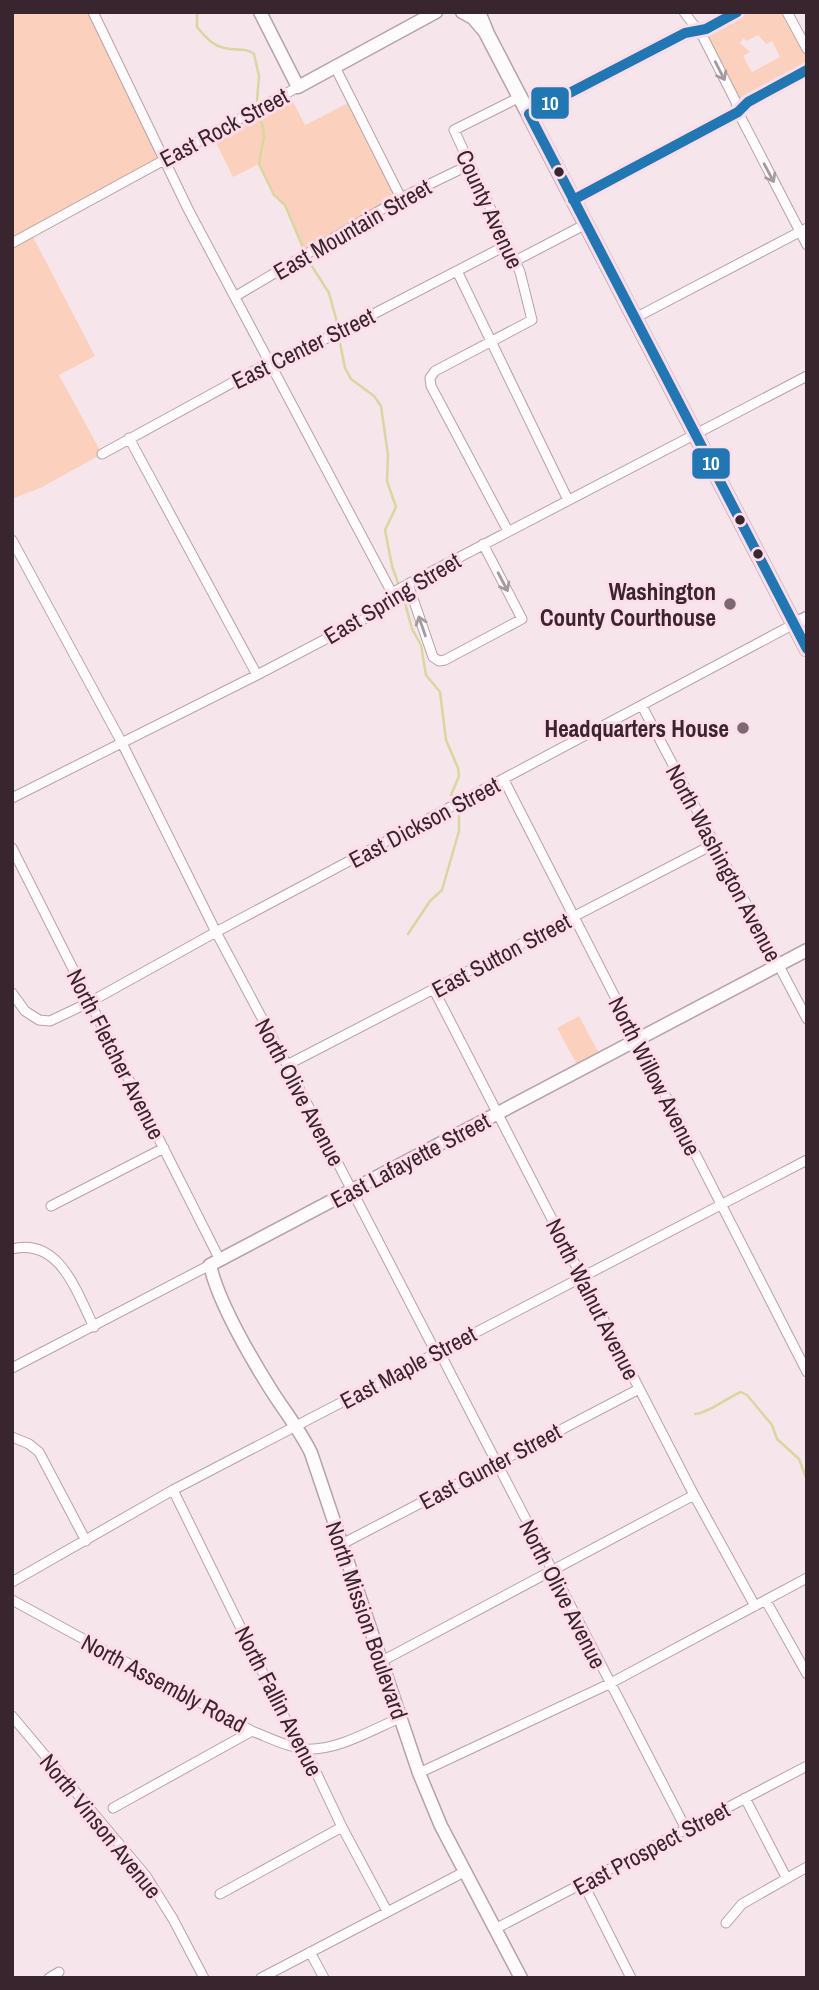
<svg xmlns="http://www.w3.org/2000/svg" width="819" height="1990" font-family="'Archivo Narrow',sans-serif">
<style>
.green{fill:#fbd1be;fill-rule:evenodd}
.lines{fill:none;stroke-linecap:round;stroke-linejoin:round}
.stream{stroke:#d8d79f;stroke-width:2.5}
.street-casing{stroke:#b4a3aa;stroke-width:11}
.secondary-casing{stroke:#b4a3aa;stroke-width:15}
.primary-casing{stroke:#b4a3aa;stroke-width:17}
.street{stroke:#fefbfc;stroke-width:9}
.secondary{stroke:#fefbfc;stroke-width:12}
.primary{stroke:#fefbfc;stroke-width:14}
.bus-1-casing{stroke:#feddea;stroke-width:16}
.bus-1{stroke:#1f77b4;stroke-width:10}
.oneway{stroke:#a59b9f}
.bus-dot{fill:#39252e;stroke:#feddea;stroke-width:2.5}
.poi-dot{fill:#7b6870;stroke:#feddea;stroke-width:2.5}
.labels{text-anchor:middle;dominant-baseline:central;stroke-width:6;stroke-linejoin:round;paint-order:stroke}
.street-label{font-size:23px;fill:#39252e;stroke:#feddea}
.poi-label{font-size:23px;font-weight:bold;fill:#39252e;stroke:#feddea;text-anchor:end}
.line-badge{stroke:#feddea;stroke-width:2.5}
.badge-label{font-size:19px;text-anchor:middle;font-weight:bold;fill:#fff}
</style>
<rect width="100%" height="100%" fill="#f6e5eb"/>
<path class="green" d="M 12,12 L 93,12 L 165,158 L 31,233 L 95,356 L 59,375 L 102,454 L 42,487 L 12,499 Z
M 737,12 L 787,12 L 807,49 L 807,70 L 738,112 L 703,37 ZM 758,35 L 766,44 L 772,41 L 780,57 L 752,72 L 743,56 L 750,52 L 740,43 L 744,38 L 746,41 Z
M 288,92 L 305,125 L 352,101 L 401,198 L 306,255 L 285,205 L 274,195 L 259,164 L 233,177 L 211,133 Z
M 579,1016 L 602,1059 L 580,1070 L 557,1028 Z"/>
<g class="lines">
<path class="stream" d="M 197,12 L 197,27 C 205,36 212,46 225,48 C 236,51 245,47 254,54 L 259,76 L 257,101
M 257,113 C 270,137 261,141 259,164 L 274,195 L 285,205 L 304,250
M 308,260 L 329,293 L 338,326
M 339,338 L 345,368 L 351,379 L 374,396 L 381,406 L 388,455 L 387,481 L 396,507 L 385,530 L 392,566 L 398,583
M 403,595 L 412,629 L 421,645 L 426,675 L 440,692 L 446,740 L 458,768 L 459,776 L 451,795
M 408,934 L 430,901 L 442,890 L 459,831 L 459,816
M 695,1414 C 707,1414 728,1397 741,1392 L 747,1395 L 772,1425 L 777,1439 L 799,1459 L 807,1480"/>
<defs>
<path id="street" d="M 93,12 L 188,209 L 392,593
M 684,12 L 703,37 L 736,102 L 738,112 L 807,245
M 787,12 L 807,49
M 335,67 L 401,198
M 12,243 L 298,87
M 515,261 L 586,224
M 457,271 L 568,500
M 236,296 L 401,198 L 469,165
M 635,318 L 807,228
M 129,438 L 257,675
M 102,454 L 270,362 L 325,339 L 507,245
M 508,531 L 431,386 L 430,378 L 435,371 L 532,320 L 520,272 L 454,130 L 520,97
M 12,540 L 122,743 L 216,932 L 287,1065 L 432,1345 L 441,1355 L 686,1829
M 408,584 L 433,657 L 439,661 L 445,660 L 522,619 L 483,544
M 642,706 L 807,1019
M 504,780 L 807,1372
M 12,798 L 257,675 L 383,609 L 390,601 L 392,593 L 408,584 L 807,376
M 12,848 L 220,1260
M 434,990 L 694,1495 L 755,1606
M 12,993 L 25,1011 L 39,1020 L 50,1021 L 90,1002 L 216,932 L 794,624
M 287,1065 L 714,844
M 51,1206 L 164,1148
M 12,1249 C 60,1237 77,1293 94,1327
M 12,1368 L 210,1265
M 12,1437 L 29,1444 L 39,1452 L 86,1541
M 173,1490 L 293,1734 L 305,1749 L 342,1827 L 387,1911
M 342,1544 L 639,1389
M 12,1582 L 173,1490 L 807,1160
M 12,1600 L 252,1731 C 268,1737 286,1747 305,1749 C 337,1751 371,1730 400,1718
M 766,1601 L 807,1674
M 382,1661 L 694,1495
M 12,1716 L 146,1876 L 173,1919 L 204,1978
M 419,1773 L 609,1684 L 807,1578
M 745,1798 L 786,1877
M 113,1808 L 252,1731
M 583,1883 L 631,1978
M 220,1894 L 342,1827
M 726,1923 L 742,1904 L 807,1867
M 495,1929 L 807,1766
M 310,1952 L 324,1978
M 49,1978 L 59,1972
M 261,1978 L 464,1872"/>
<path id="secondary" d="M 260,12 L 298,87 L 436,12
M 462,12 L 473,18 L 484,31
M 529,114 L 685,33 L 706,29 L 737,12
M 573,200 L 738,112 L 748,102 L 807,70
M 794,624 L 807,618
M 521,1978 L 441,1826 L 419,1773 L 311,1453 C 301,1432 286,1413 273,1393 C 252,1360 218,1302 210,1265 L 807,950"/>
<path id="primary" d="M 478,12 L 487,34 L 807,649"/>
</defs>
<use href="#street" class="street-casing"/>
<use href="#secondary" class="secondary-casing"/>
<use href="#primary" class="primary-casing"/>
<use href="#street" class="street"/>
<use href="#secondary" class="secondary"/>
<use href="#primary" class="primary"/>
<defs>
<path id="bus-1" d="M 737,12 L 706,29 L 685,33 L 529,114 L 807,649
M 573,200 L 738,112 L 748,102 L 807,70"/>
</defs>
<use href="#bus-1" class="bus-1-casing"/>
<use href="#bus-1" class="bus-1"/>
</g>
<defs><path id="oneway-shaft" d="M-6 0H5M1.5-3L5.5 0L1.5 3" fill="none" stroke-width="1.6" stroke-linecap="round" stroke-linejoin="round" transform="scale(1.75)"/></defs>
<g class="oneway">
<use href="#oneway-shaft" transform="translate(720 71) rotate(63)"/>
<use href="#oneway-shaft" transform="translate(769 173) rotate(62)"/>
<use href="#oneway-shaft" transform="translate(503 582) rotate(62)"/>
<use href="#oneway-shaft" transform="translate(422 626) rotate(-109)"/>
</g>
<g class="bus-dot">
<circle cx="559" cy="172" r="6"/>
<circle cx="740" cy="520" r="6"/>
<circle cx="758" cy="554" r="6"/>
</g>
<g class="poi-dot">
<circle cx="730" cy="604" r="7"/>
<circle cx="743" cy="728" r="7"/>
</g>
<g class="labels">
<g class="street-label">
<text transform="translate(224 127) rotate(-28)">East Rock Street</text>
<text transform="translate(490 209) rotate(65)">County Avenue</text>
<text transform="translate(352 229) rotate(-30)">East Mountain Street</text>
<text transform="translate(303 348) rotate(-26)">East Center Street</text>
<text transform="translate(392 598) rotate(-31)">East Spring Street</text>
<text transform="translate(424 822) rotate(-28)">East Dickson Street</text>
<text transform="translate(724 863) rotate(62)">North Washington Avenue</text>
<text transform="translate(501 955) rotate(-28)">East Sutton Street</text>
<text transform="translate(116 1054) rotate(63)">North Fletcher Avenue</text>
<text transform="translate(655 1076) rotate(63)">North Willow Avenue</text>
<text transform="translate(300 1092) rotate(62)">North Olive Avenue</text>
<text transform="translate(410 1160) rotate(-28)">East Lafayette Street</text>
<text transform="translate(593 1299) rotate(63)">North Walnut Avenue</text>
<text transform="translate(408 1367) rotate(-28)">East Maple Street</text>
<text transform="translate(490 1466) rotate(-28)">East Gunter Street</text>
<text transform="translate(563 1594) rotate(63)">North Olive Avenue</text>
<text transform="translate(367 1620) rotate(71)">North Mission Boulevard</text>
<text transform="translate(164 1683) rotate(28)">North Assembly Road</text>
<text transform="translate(279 1701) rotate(63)">North Fallin Avenue</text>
<text transform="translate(101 1826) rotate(51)">North Vinson Avenue</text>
<text transform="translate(651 1848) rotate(-28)">East Prospect Street</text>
</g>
<g class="poi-label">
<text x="716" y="591">Washington<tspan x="716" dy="26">County Courthouse</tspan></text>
<text x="729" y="728">Headquarters House</text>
</g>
</g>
<g class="line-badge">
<rect x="530" y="86" width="40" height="34" rx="7" fill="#1f77b4"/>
<rect x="691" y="447" width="40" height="33" rx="7" fill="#1f77b4"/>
</g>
<g class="badge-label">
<text x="550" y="110">10</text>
<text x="711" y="470">10</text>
</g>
<rect width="819" height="1990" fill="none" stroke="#39252e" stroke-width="28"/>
</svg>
